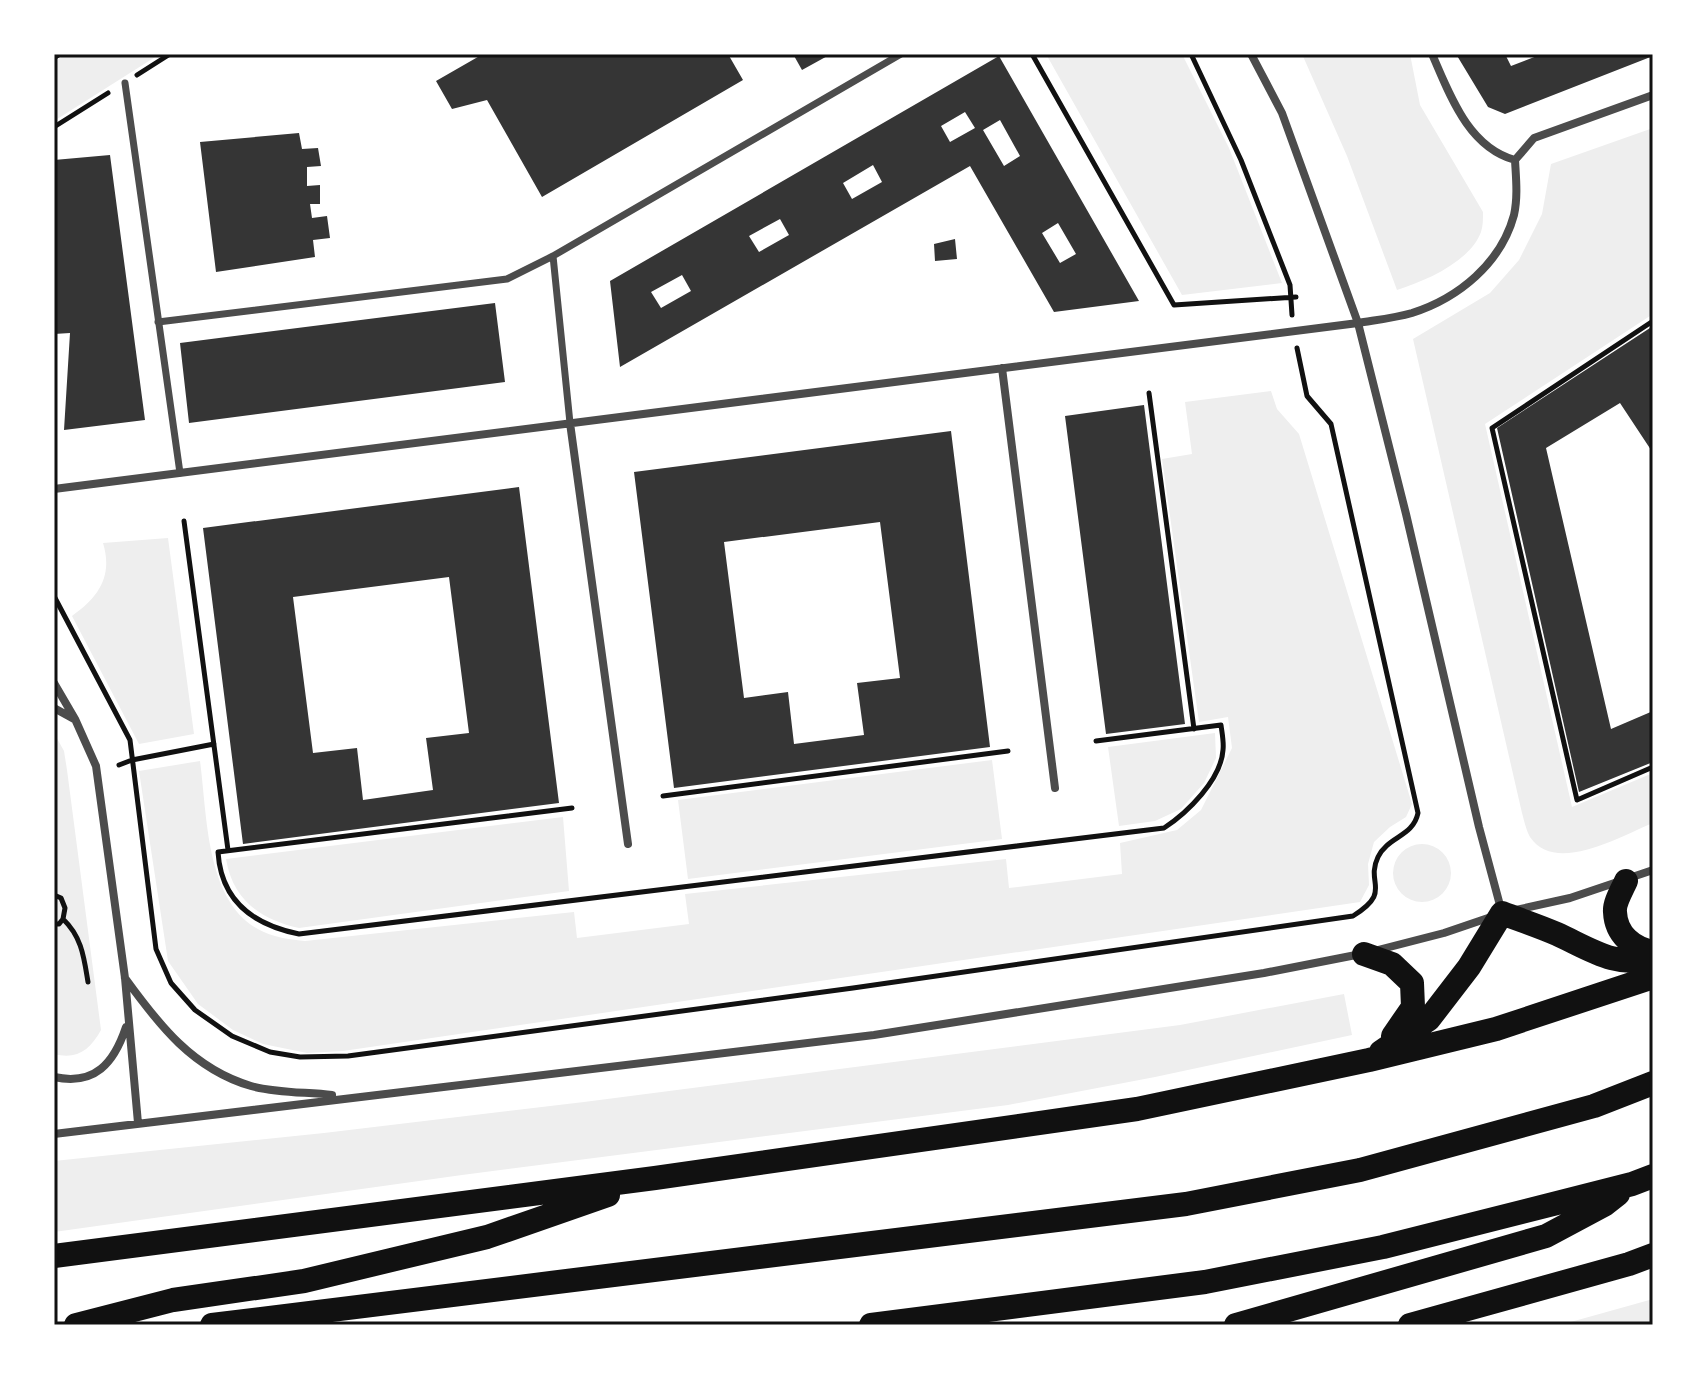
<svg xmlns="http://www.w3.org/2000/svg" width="1707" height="1379" font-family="'Roboto Condensed',sans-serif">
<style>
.green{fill:#eee}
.building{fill:#353535;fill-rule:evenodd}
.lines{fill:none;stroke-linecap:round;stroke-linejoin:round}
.path{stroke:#111;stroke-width:5}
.pedestrian{stroke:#4c4c4c;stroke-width:7}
.minor{stroke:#4c4c4c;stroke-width:8}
.motorway{stroke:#111;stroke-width:24}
.neatline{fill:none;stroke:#111;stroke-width:3}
</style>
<rect width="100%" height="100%" fill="#fff"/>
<path class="green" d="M 66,54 L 160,54 L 54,121 L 54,62 Z
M 1046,54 L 1182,54 L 1229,148 L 1282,283 L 1182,295 Z
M 1302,54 L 1410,54 L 1420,105 L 1483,212 C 1483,219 1483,226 1481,232 C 1470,262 1425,281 1397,290 L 1347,156 Z
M 1653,128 L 1653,314 L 1485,424 L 1572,807 L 1653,773 L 1653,823 C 1621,836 1555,875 1530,837 C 1526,830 1524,820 1522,813 L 1413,339 L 1490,293 L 1519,260 L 1542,214 L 1551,164 Z
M 1271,391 L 1277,409 L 1299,434 L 1412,804 L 1406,817 L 1390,827 L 1374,842 L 1368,864 L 1369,885 L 1360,902 L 343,1051 L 307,1053 L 263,1044 L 233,1030 L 198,1004 L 168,961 L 139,771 L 200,761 C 208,820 205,917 275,936 C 285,939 296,940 305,941 L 574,912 L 577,938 L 689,924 L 685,894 L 1006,859 L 1009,888 L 1122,874 L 1120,843 L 1177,830 L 1201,810 L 1232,748 L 1228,717 L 1199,722 L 1162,459 L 1192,454 L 1185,402 Z
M 168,538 L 194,734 L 139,744 L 72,616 C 99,597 113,576 103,543 Z
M 54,733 L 64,751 L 67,770 L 101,1030 C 90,1050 77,1060 54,1054 Z
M 1215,733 L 1216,758 L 1204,783 L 1181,809 L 1155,821 L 1119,826 L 1108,747 Z
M 992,760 L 1002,839 L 688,879 L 678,800 Z
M 563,817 L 569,891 L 299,928 C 260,919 233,900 226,859 Z
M1393 873a29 29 0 1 1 58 0a29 29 0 1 1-58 0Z
M 1344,994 L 1352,1035 L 1155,1077 L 1008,1105 L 462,1175 L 54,1232 L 54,1161 L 324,1133 L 584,1102 L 1180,1025 Z
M 1653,1299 L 1653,1325 L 1560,1325 Z"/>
<path class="building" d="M 483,54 L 728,54 L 743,80 L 542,197 L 487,100 L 452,109 L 436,81 Z
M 793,54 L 831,54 L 802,70 Z
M 1456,54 L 1505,54 L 1511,66 L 1542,54 L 1653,54 L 1653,56 L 1505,114 L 1488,107 Z
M 999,56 L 1139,301 L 1054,312 L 970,166 L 620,367 L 610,281 ZM 965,112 L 975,128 L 950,142 L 941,126 ZM 1000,120 L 1020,156 L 1004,166 L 983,130 ZM 873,165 L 882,182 L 852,199 L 843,183 ZM 780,219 L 789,235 L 759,252 L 749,236 ZM 1058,223 L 1076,254 L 1060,263 L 1042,233 ZM 682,275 L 691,291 L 661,308 L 651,292 Z
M 299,133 L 302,149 L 318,148 L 321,166 L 307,167 L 307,186 L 320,185 L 320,204 L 310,204 L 312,218 L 327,216 L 330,238 L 313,240 L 315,257 L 216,272 L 200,142 Z
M 110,155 L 145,420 L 64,430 L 70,333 L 54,334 L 54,160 Z
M 955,239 L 957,259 L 935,261 L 934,244 Z
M 495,303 L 505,382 L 189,423 L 180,343 Z
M 1653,326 L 1653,453 L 1620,403 L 1546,448 L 1611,729 L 1653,711 L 1653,762 L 1579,792 L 1497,428 Z
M 1144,405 L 1185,724 L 1106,734 L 1065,416 Z
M 951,431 L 990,747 L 674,788 L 634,472 ZM 880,522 L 900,678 L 857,683 L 864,735 L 794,744 L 788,692 L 744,698 L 724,542 Z
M 519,487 L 559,803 L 243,844 L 203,528 ZM 449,577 L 469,733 L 426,738 L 433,790 L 363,800 L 357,748 L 313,753 L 293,597 Z"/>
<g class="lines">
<path class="path" d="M 1032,54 L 1174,305 L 1296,297
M 1191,54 L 1241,160 L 1290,285 L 1292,315
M 54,58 L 60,54
M 137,75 L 170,54
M 54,127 L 108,93
M 1653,321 L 1492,428 L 1577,800 L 1653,767
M 1149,393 L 1194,729
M 184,521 L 228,850
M 54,596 L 130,740 L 156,949 L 171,983 L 195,1010 L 232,1036 L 270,1052 L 300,1057 L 348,1056 L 853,988 L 1353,916 C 1393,891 1365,884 1378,857 C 1388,836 1413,837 1418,813 L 1331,424 L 1307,396 L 1297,348
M 119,765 L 132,760 L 214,744
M 663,796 L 1008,751
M 572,808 L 218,852 C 221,901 254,925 299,934 L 1164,828 C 1187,813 1221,780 1223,750 C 1224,742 1222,733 1221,725 L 1096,741
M 54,895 L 61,898 L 65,908 L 63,919 C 82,937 84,958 88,982
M 54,924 L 59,924 L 63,919"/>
<path class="pedestrian" d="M 125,83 L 180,473
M 158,322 L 507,279 L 553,256
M 570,423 L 553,256 L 901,54"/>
<path class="minor" d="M 1251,54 L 1282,113 L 1358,323 L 1406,514 L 1479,827 L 1501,909
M 1432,54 C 1450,95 1468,147 1515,160
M 1002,368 L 1055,788
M 570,423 L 628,844
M 54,489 L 1358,323 C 1376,320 1395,318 1412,313 C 1459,298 1501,263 1514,215 C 1518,197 1516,178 1515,160 L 1534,138 L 1653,95
M 54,683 L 75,719 L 96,766 L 125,978 L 138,1123
M 54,708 L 74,719
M 1516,910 L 1570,898 L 1653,870
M 1374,951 L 1444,933 L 1491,917
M 125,978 C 159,1025 193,1069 251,1086 C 276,1093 306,1092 332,1095
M 54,1077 C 95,1086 114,1063 126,1027
M 54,1134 L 874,1035 L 1264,973 L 1361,954"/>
<path class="motorway" d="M 1626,881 C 1622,890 1614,903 1615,912 C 1616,935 1633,948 1653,952
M 1364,954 L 1392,964 L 1412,983 L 1413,1007 L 1393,1036
M 1381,1052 L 1429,1019 L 1469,967 L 1502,913 C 1520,920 1539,926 1557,934 C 1588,948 1617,969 1653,958
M 54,1256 L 655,1178 L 1137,1109 L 1369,1060 L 1496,1029 L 1653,977
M 76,1325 L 173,1300 L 304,1281 L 487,1237 L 608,1195
M 212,1325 L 1186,1204 L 1360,1170 L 1594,1106 L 1653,1083
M 871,1325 L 1205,1282 L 1383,1247 L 1632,1184 L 1653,1176
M 1236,1325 L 1546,1236 L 1604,1205 L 1618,1194
M 1410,1325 L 1629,1264 L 1653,1255"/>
</g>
<rect width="1707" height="1379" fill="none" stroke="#ffffff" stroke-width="112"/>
<rect x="56" y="56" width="1595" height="1267" class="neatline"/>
</svg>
